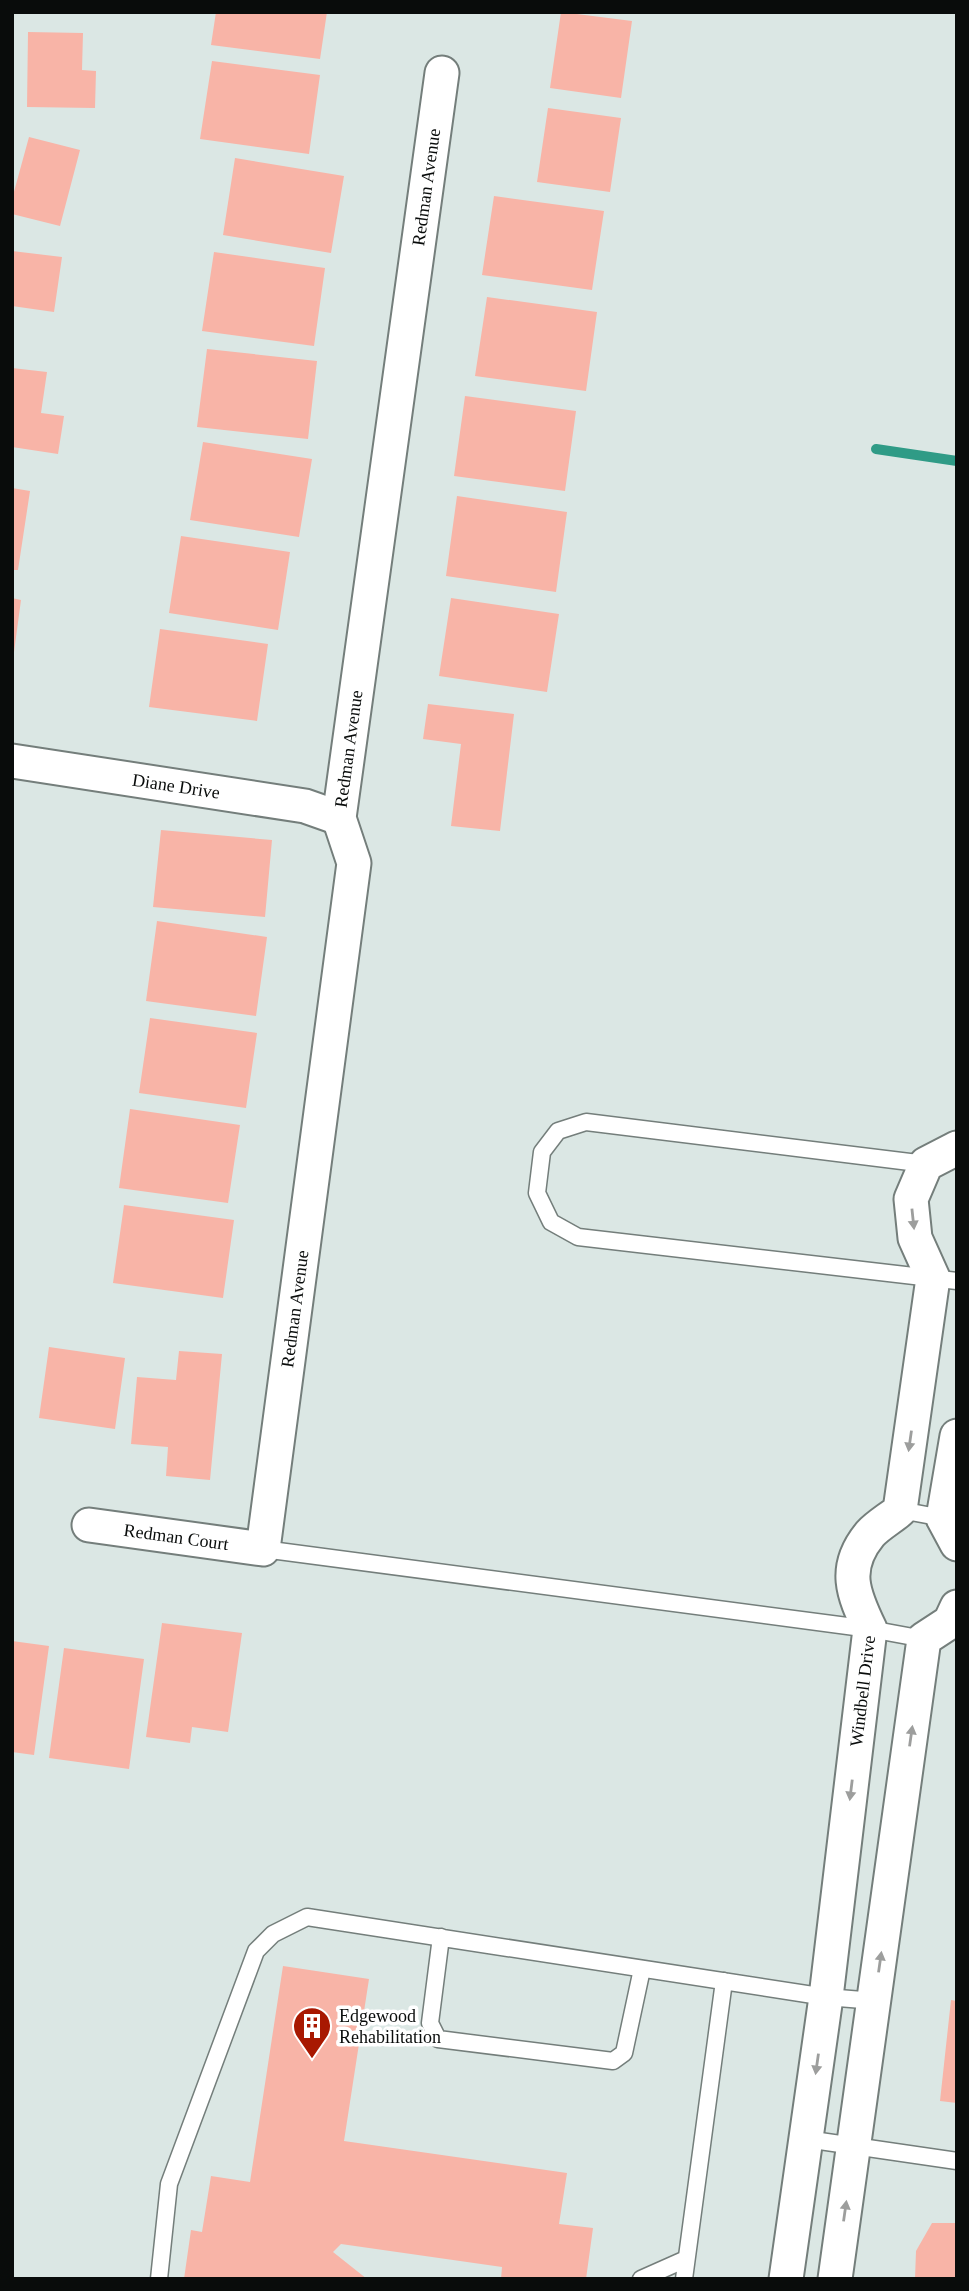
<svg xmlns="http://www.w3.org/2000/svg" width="969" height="2291" font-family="'Times New Roman',serif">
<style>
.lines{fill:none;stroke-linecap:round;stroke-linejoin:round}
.stream{stroke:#2f9b86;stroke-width:10}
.building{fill:#f8b4a7}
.service-casing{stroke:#747e7b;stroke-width:19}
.minor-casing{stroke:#747e7b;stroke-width:37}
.service{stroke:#fff;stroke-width:16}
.minor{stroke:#fff;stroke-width:33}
.oneway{fill:#9d9e9d}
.labels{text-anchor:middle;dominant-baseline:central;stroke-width:7;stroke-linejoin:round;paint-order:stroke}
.street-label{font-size:18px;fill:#090c0b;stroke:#fff}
.poi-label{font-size:18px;fill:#090c0b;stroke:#fff;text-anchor:start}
</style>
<rect width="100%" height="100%" fill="#dbe7e4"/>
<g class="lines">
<path class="stream" d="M 876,449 L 957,461"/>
</g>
<path class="building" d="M 216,12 L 327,12 L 320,59 L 211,45 Z
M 561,12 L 632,21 L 621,98 L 550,88 Z
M 28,32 L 83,33 L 82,70 L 96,71 L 95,108 L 27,107 Z
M 212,61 L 320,75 L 309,154 L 200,139 Z
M 548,108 L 621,118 L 610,192 L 537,182 Z
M 29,137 L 80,150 L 60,226 L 12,214 L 12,199 Z
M 235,158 L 344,176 L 331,253 L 223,235 Z
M 494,196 L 604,211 L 592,290 L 482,275 Z
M 12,251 L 62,257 L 54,312 L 12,306 Z
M 214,252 L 325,268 L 314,346 L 202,331 Z
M 487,297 L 597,312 L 586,391 L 475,376 Z
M 207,349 L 317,361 L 308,439 L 197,427 Z
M 12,368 L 47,372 L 41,413 L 64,416 L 58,454 L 12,447 Z
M 465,396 L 576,411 L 565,491 L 454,476 Z
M 203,442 L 312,459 L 299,537 L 190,520 Z
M 12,488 L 30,491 L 18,570 L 12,570 Z
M 457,496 L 567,512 L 556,592 L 446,576 Z
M 181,536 L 290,552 L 278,630 L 169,613 Z
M 12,598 L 21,600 L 14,652 L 12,652 Z
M 451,598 L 559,614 L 547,692 L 439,676 Z
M 160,629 L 268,644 L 257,721 L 149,707 Z
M 428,704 L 514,714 L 500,831 L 451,826 L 461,744 L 423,739 Z
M 161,830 L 272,840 L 265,917 L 153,907 Z
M 157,921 L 267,937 L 256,1016 L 146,1001 Z
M 150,1018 L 257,1033 L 246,1108 L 139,1093 Z
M 130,1109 L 240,1125 L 228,1203 L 119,1188 Z
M 124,1205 L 234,1220 L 223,1298 L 113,1283 Z
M 49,1347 L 125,1358 L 115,1429 L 39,1418 Z
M 179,1351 L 222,1354 L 210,1480 L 166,1476 L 168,1447 L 131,1444 L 137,1377 L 176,1380 Z
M 162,1623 L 242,1633 L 228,1732 L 192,1727 L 190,1743 L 146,1737 Z
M 12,1641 L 49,1646 L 34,1755 L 12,1752 Z
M 64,1648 L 144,1659 L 129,1769 L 49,1758 Z
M 283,1966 L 369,1979 L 344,2141 L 567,2173 L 559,2224 L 593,2228 L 586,2279 L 501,2279 L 502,2267 L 341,2244 L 333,2252 L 367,2279 L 184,2279 L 191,2230 L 202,2232 L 211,2176 L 250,2182 Z
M 951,2000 L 957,2001 L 957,2103 L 940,2101 Z
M 932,2223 L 957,2223 L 957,2279 L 915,2279 L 916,2251 Z"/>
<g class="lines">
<defs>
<path id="service" d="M 926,1164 L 586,1122 L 558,1131 L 542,1152 L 537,1193 L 551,1222 L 578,1237 L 957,1281
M 900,1510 L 943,1518
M 263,1549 L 870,1629 L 924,1639
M 441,1937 L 430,2023 L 438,2039 L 613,2061 L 624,2053 L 642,1969
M 806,2139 L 957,2161
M 159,2279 L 169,2184 L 256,1951 L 273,1934 L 307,1917 L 826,1997 L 875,2001
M 641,2279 L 686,2259
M 684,2279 L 724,1981"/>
<g id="minor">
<path id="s1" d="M 12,761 L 305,806 L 339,818"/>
<path d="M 957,1436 L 943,1518 L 957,1544"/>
<path id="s2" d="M 89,1525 L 263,1549 L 354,863 L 339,818 L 442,73"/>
<path id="s3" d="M 786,2279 L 826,1997 L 870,1629 C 853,1594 842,1568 870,1534 C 878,1525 891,1518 900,1510 L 933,1278 L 915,1238 L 911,1199 L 926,1164 L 957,1148"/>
<path d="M 835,2279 L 924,1639 L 950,1622 L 957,1607"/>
</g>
</defs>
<use href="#service" class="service-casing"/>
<use href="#minor" class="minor-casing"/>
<use href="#service" class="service"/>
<use href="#minor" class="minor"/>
</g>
<defs><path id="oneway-solid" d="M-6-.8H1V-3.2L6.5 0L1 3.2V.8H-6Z" transform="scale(1.75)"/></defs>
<g class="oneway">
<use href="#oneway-solid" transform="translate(913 1219) rotate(84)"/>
<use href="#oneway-solid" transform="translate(910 1441) rotate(98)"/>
<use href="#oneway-solid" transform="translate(911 1736) rotate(-82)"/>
<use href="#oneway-solid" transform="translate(851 1790) rotate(97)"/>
<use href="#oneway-solid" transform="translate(880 1962) rotate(-82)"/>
<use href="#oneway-solid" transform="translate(817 2064) rotate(98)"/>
<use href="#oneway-solid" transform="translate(845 2211) rotate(-82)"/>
</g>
<defs>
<symbol id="building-pin" viewBox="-11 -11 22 30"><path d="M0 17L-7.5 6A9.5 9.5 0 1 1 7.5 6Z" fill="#a81801" stroke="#fff"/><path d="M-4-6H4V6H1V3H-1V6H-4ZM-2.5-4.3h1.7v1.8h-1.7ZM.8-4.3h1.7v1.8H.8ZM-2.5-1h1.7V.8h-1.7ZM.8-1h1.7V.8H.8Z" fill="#fff"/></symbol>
</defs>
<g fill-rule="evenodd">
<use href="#building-pin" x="290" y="2004" width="44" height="60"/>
</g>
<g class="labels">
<g class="street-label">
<text stroke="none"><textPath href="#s2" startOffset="1552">Redman Avenue</textPath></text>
<text stroke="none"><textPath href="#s2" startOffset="985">Redman Avenue</textPath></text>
<text stroke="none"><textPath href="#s1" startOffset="166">Diane Drive</textPath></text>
<text stroke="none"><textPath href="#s2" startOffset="418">Redman Avenue</textPath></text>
<text stroke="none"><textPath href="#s2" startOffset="88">Redman Court</textPath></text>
<text stroke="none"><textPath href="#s3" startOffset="593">Windbell Drive</textPath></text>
</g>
<g class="poi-label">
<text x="339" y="2016">Edgewood<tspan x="339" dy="21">Rehabilitation</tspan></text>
</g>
</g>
<rect width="969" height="2291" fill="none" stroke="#090c0b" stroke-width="28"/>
</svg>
